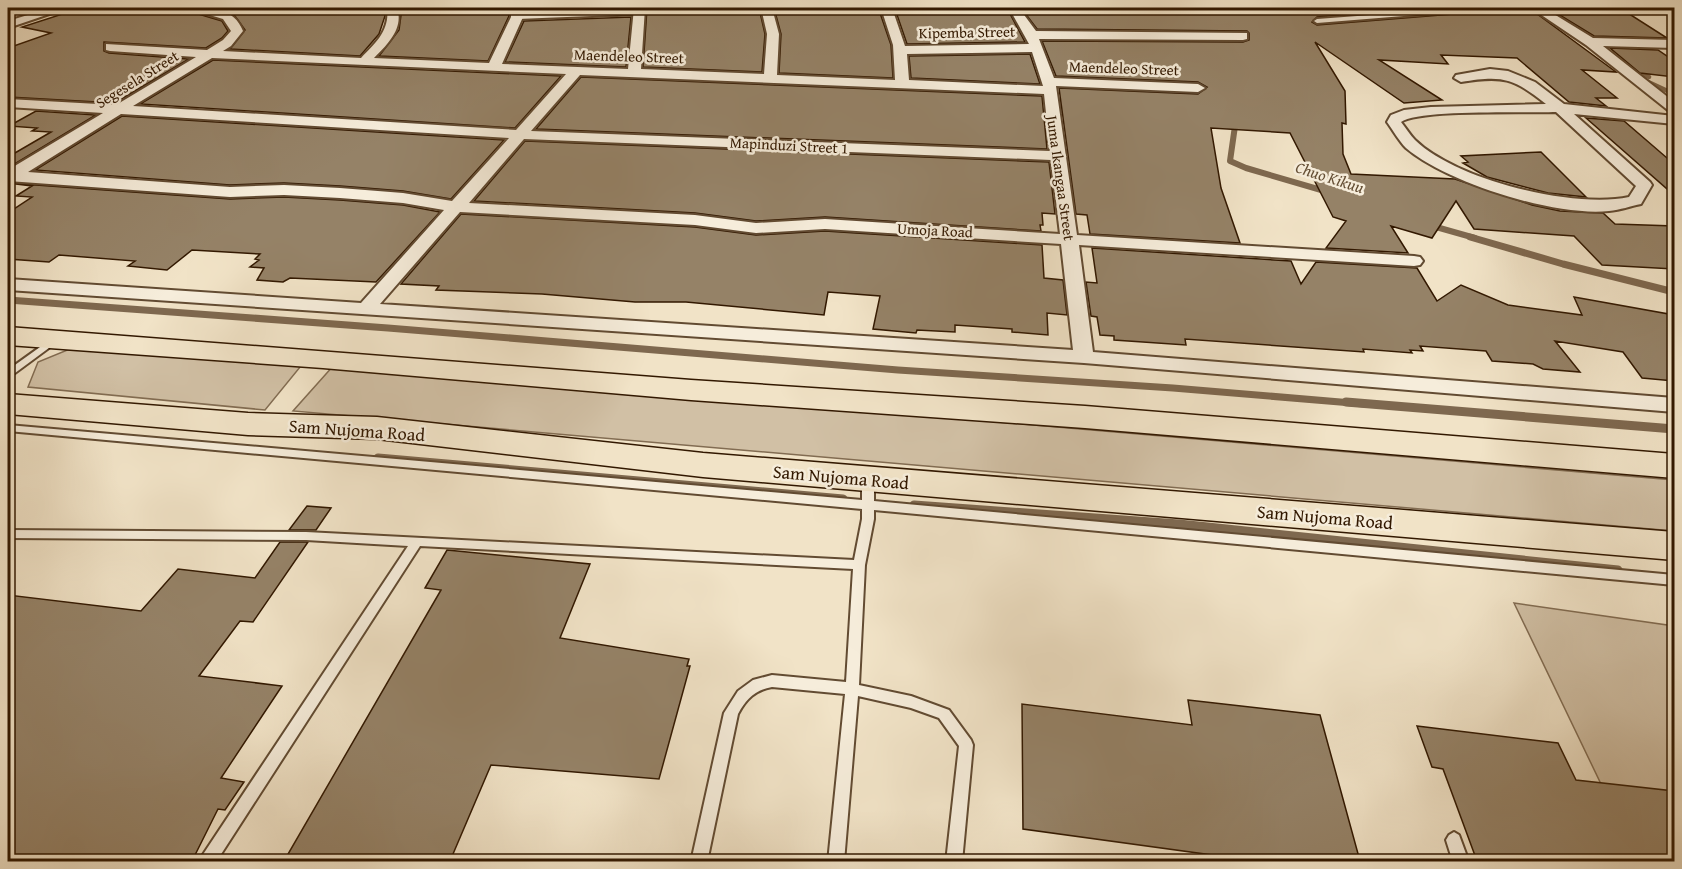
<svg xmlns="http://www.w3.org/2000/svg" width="1682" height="869" font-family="'Gentium Book Plus',serif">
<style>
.green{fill:#d1c0a5;stroke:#826c52;stroke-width:1.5}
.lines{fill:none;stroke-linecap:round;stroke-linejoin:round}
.stream-far3{stroke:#7e684f;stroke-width:4.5}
.stream-far2{stroke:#7e684f;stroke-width:6}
.stream-far1{stroke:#7e684f;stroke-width:7}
.stream{stroke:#7e684f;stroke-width:9}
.building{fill:#958267;stroke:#321800;stroke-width:1.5}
.service-casing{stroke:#624b32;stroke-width:4}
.minor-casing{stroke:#624b32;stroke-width:4}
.primary-casing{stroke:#321800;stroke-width:3}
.service{fill:#f6eddb;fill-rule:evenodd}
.minor{fill:#f6eddb;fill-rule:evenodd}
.primary{fill:#f1e3c7;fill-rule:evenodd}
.labels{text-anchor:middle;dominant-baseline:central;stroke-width:5;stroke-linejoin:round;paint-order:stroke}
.far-street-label{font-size:15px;fill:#321800;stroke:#f6eddb}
.far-water-label{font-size:16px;font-style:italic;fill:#644e34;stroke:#f6eddb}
.street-label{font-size:18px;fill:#321800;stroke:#f6eddb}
</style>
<rect width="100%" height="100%" fill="#f1e3c7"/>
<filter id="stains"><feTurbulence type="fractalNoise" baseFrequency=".00333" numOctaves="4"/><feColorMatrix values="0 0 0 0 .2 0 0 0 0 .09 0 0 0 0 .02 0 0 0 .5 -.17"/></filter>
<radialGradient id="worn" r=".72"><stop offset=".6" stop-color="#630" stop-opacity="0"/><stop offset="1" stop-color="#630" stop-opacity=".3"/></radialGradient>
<path class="green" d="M 77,346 L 305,361 L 265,410 L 28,387 L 38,362 Z
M 334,365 L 1674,480 L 1674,531 L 293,411 Z
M 1514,603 L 1674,626 L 1674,861 L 1638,861 Z"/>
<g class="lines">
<path class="stream-far3" d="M 1542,8 L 1567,22
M 1630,67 L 1649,77
M 1644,80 L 1674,94
M 1172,91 L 1209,94
M 1056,94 L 1060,106"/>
<path class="stream-far2" d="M 1054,113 L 1053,110 L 1061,110 L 1059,105
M 1236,119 L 1230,161 L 1246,168 L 1328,192
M 1429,225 L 1475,238"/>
<path class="stream-far1" d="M 1470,237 L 1563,264 L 1674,292
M 8,300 L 388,328 L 898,370 L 1173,388 L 1364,404"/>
<path class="stream" d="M 1346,402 L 1674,429
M 378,458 L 843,499
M 914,505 L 1179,524 L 1618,570"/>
</g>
<path class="building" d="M 81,8 L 190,8 L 192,12 L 222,21 L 228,31 L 222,38 L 206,48 L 104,42 L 104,51 L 109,53 L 189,59 L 115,103 L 8,97 L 8,48 L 51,33 L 22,27 Z
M 218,8 L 385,8 L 385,16 L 379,34 L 360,56 L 230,49 L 245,30 L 235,16 Z
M 399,8 L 508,8 L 509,16 L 488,61 L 379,56 L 399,30 L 401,15 Z
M 540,8 L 632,8 L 525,12 L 524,9 Z
M 647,8 L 759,8 L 765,34 L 762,72 L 643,67 Z
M 774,8 L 866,8 L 879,10 L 891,45 L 893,78 L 779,73 L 781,34 Z
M 956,8 L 1007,8 L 1025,42 L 907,44 L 895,9 Z
M 1021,8 L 1413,8 L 1417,9 L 1317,17 L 1312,22 L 1317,25 L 1478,12 L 1483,9 L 1529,8 L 1616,72 L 1582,70 L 1617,98 L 1596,98 L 1606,106 L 1569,102 L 1517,58 L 1441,55 L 1448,64 L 1379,60 L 1442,100 L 1404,103 L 1315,42 L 1345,91 L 1346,124 L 1342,123 L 1343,154 L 1351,174 L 1455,179 L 1532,205 L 1560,211 L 1603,213 L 1615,224 L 1674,226 L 1674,269 L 1602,265 L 1574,236 L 1474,229 L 1456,201 L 1432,238 L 1391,226 L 1408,253 L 1326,248 L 1346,221 L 1333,217 L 1290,133 L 1211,128 L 1221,188 L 1240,243 L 1090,234 L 1087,215 L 1076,214 L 1059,88 L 1198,94 L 1207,87 L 1198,82 L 1056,76 L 1042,41 L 1243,42 L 1249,40 L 1249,33 L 1247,31 L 1037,29 Z
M 1548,8 L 1620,8 L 1667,38 L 1594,36 Z
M 631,17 L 626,67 L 505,62 L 524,21 Z
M 1610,48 L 1658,50 L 1674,61 L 1674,77 L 1640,73 Z
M 1030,54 L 1040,84 L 911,78 L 909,56 Z
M 213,60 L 561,76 L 515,128 L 140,104 Z
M 581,77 L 1042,96 L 1047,149 L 536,129 Z
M 36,111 L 96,115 L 8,168 L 8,157 L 51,132 L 32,131 L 37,128 L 9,126 Z
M 122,116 L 504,140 L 451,199 L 403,191 L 340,186 L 284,183 L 230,185 L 35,170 Z
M 1586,118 L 1624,121 L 1674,164 L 1674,195 Z
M 525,141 L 1049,162 L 1055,214 L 1042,213 L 1043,225 L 1040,225 L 1041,231 L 825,217 L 756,221 L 695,213 L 474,201 Z
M 1541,152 L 1586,197 L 1548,193 L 1487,177 L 1463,163 L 1468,162 L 1461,156 Z
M 8,183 L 230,199 L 284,197 L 340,200 L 403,205 L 440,212 L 376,282 L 290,278 L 283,282 L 257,280 L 264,268 L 250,267 L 259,260 L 255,259 L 260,254 L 192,250 L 167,270 L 128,266 L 135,261 L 59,255 L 49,262 L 8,259 L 8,213 L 32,197 L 16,196 L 32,186 Z
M 461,214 L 695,227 L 756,235 L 825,231 L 1042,245 L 1044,278 L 1063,280 L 1067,315 L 1047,313 L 1048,335 L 1012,332 L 1012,329 L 955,325 L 955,332 L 917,330 L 916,333 L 873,329 L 880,296 L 828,292 L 824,315 L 686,302 L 635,302 L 542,294 L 436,290 L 439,286 L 401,284 Z
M 1092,248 L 1291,261 L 1301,284 L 1316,262 L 1417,268 L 1437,301 L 1461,285 L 1508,305 L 1582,315 L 1574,297 L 1674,315 L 1674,381 L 1642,378 L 1623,352 L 1555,341 L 1580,372 L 1543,369 L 1533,364 L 1492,361 L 1486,351 L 1420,346 L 1423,351 L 1410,350 L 1412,353 L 1363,349 L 1364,352 L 1185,339 L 1186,345 L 1114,340 L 1114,336 L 1100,335 L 1097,317 L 1091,316 L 1086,282 L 1097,283 Z
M 307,506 L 331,508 L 316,530 L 289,530 Z
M 280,542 L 308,542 L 253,622 L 240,621 L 199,676 L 282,686 L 221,778 L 244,782 L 225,810 L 218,809 L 192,861 L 8,861 L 8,595 L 141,611 L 178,569 L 255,578 Z
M 447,550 L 590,564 L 560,638 L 689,659 L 687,666 L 690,666 L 659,779 L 491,765 L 450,861 L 284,861 L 441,590 L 425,588 Z
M 1188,700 L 1320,715 L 1360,861 L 1213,861 L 1212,855 L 1023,829 L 1022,704 L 1192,725 Z
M 1417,726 L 1558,743 L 1576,780 L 1674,791 L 1674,861 L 1477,861 L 1443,769 L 1432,767 Z"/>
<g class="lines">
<defs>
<path id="service" d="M 1465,8 L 1481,8 L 1478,10 L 1317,23 L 1314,21 L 1317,19 Z
M 640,11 L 642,14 L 517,19 L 514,17 L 517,15 Z
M 54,337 L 59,340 L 57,342 L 11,376 L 8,377 L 8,370 Z
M 8,425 L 862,500 L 862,480 L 864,477 L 872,477 L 874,480 L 874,501 L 1674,575 L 1674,585 L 874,510 L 874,519 L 865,565 L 859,685 L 911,696 L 949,710 L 971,740 L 973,745 L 962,862 L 946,862 L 959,746 L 939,718 L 911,708 L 858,696 L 844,862 L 828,862 L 845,694 L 772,687 C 755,690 746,699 738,714 L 707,862 L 691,862 L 724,713 L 738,691 L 753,680 L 772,675 L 846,682 L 853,569 L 420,546 L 216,862 L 198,862 L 408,546 L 306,540 L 8,538 L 8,530 L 306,532 L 854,560 L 862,519 L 862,509 L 8,431 Z
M 1454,832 L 1459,835 L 1469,862 L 1453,862 L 1446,840 L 1449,835 Z"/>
<path id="minor" d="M 51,8 L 67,8 L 8,28 L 8,21 Z
M 192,8 C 213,8 234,8 243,31 L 231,46 L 223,51 L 361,58 C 376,43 390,30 387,8 L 397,8 C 404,28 388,44 374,58 L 489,63 L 511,17 L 511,8 L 522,8 L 523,17 L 502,64 L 628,69 L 634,8 L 645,8 L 641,69 L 764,74 L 767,34 L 761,8 L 772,8 L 779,34 L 777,75 L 895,80 L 893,45 L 881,8 L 892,8 L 905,46 L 1029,44 L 1009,8 L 1019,8 L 1036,31 L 1247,33 L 1247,39 L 1243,40 L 1039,39 L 1054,78 L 1198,84 L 1205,88 L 1198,92 L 1056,86 L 1077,235 L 1414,256 L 1420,257 L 1423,261 L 1420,265 L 1414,266 L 1079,245 L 1093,352 L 1674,398 L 1674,412 L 1084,363 L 8,290 L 8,279 L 361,303 L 444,210 L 403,203 L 340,198 L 284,195 L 230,197 L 8,181 L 8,170 L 103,113 L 8,107 L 8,99 L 116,105 L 196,57 L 110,51 L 106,50 L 106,44 L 207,50 L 223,40 L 231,31 L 223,19 L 193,10 ZM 1032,52 L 1043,86 L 909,80 L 907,54 ZM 212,58 L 566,74 L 516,130 L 133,106 ZM 580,75 L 1044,94 L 1050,151 L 531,131 ZM 121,114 L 509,138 L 452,201 L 403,193 L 340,188 L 284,185 L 230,187 L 28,172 ZM 524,139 L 1051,160 L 1060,234 L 825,219 L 756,223 L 695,215 L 469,203 ZM 460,212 L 695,225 L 756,233 L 825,229 L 1061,244 L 1073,350 L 380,304 Z
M 1531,8 L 1544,8 L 1593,38 L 1674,40 L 1674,48 L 1603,46 L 1674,102 L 1674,112 L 1669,111 L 1586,45 Z
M 1490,69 L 1508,71 L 1535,82 L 1564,104 L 1674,116 L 1674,124 L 1574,114 L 1650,182 L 1652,185 L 1641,204 C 1631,206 1620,210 1609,211 C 1556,217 1447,183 1406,148 C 1399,141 1393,130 1387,122 L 1391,115 L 1404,110 L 1431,107 L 1546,104 C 1513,78 1503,75 1461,82 L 1454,78 L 1456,75 ZM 1556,112 L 1636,186 L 1629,197 C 1574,209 1456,180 1415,140 C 1410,135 1406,128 1401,122 C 1418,109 1529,113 1556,112 Z"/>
<path id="primary" d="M 8,327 L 691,380 L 1085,406 L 1674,454 L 1674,478 L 1085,428 L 691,400 L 323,368 L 8,345 Z
M 8,394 L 248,413 L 377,417 L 703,453 L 1674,532 L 1674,560 L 703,477 L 377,439 L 248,435 L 8,414 Z"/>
</defs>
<use href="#service" class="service-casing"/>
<use href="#minor" class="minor-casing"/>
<use href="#primary" class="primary-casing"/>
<use href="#service" class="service"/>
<use href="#minor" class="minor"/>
<use href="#primary" class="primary"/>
</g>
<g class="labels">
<g class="far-street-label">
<text transform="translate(967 32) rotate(-1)">Kipemba Street</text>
<text transform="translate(629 56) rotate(2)">Maendeleo Street</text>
<text transform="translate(1124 68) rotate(2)">Maendeleo Street</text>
<text transform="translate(137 79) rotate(-32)">Segesela Street</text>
<text transform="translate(789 145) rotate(3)">Mapinduzi Street 1</text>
<text transform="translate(1061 178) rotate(82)">Juma Ikangaa Street</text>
<text transform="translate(935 230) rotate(3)">Umoja Road</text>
</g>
<g class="far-water-label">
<text transform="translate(1330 177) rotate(18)">Chuo Kikuu</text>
</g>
<g class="street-label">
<text transform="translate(357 430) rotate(4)">Sam Nujoma Road</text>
<text transform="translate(841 477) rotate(5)">Sam Nujoma Road</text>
<text transform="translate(1325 517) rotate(5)">Sam Nujoma Road</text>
</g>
</g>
<rect width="1682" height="869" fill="none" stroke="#f1e3c7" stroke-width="30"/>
<rect x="9" y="9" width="1664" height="851" fill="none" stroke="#321800" stroke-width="3"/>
<rect x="15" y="15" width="1652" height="839" fill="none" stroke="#321800" stroke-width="1.5"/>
<rect width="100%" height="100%" filter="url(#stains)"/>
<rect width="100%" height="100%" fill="url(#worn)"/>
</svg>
